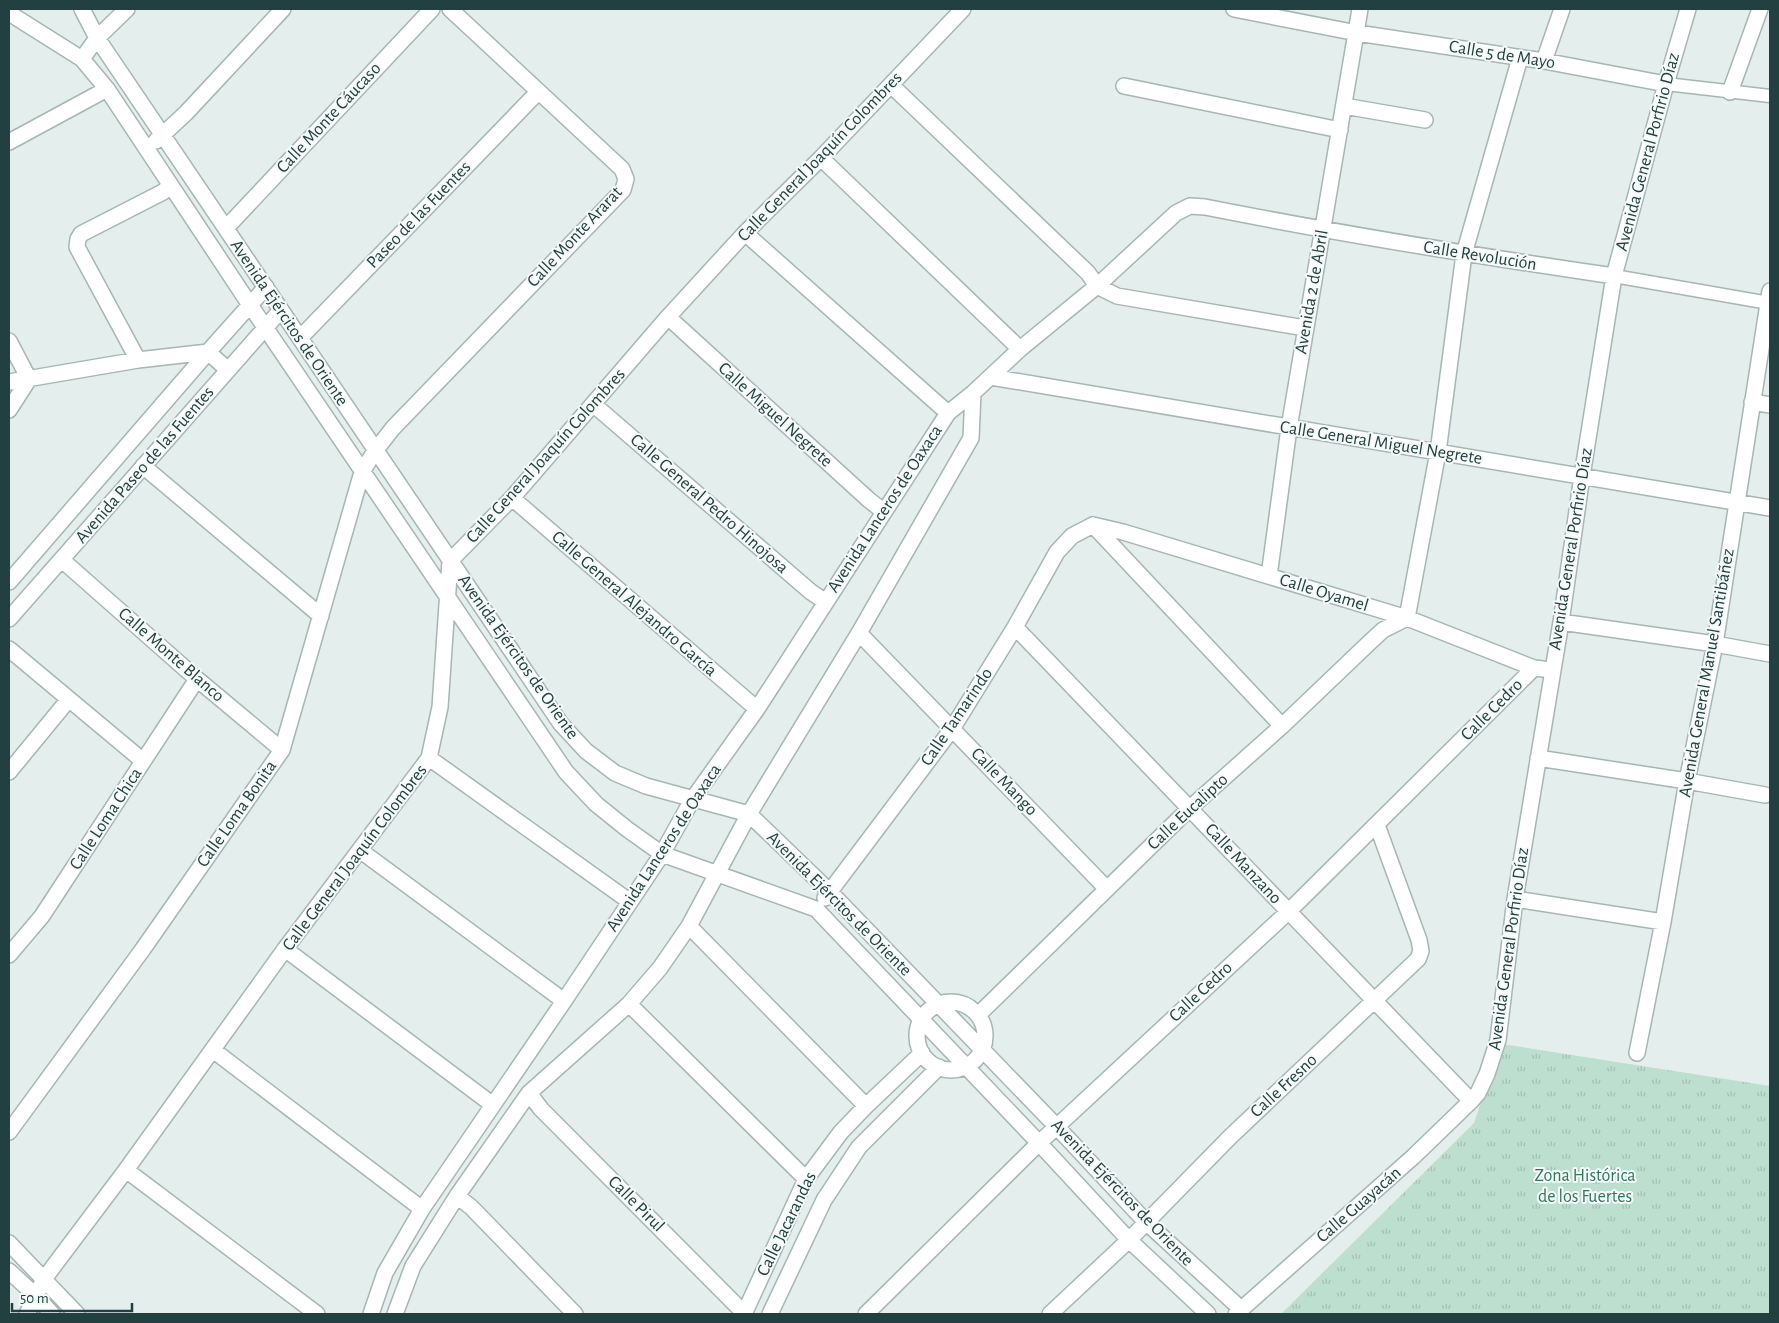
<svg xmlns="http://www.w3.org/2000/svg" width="1779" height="1323" font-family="'Alegreya Sans',sans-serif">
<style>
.park{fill:url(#park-tufts)}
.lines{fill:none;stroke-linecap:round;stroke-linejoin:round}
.pedestrian-casing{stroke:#a6b6b5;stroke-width:15}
.minor-casing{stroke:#a6b6b5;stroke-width:18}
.pedestrian{stroke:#fff;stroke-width:12}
.minor{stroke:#fff;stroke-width:15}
.labels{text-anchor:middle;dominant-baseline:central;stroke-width:4;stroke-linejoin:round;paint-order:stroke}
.street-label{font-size:18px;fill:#234040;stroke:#f5faf9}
.park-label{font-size:18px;fill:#2c785d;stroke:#f5faf9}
</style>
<defs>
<pattern id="park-tufts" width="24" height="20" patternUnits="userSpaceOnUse" patternTransform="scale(1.25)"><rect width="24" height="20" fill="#bddfcf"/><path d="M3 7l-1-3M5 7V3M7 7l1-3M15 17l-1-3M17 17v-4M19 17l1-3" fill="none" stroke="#a2c0b3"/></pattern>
</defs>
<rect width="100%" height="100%" fill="#e4eeec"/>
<path class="park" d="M 1502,1044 L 1770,1086 L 1770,1314 L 1281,1314 L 1474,1123 Z"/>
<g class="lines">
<defs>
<path id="pedestrian" d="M 1666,84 L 1770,96
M 1614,276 L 1769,303"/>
<path id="minor" d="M 82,9 L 97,38 L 561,724 L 586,751 L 615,773 L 646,786 L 749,814 L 830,892 L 1057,1127 L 1146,1222 L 1241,1309
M 1234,9 L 1357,33 L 1544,61 L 1666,84
M 9,13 L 82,59 L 107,89 L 250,305 L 566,772 L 596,804 L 627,829 L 662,854 L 816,909 L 1039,1143 L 1129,1240 L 1208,1314
M 82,59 L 97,38 L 127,9
M 1544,61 L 1562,9
M 891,85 L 1088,273 L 1097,286 L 1117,296 L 1305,328
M 1124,86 L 1340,130
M 1730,92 L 1760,9
M 1344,106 L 1425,120
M 156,141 L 186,113 L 283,9
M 9,142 L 107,89
M 821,158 L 1020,349
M 226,228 L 432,9
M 745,233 L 948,413
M 668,317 L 869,500 L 883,511
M 300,338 L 538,92
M 9,341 L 29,379 L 9,410
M 138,360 L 77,247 L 78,239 L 81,234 L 163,192 L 170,186
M 991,377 L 1770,508
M 9,382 L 138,360 L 208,352 L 228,370
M 1752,402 L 1770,405
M 593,404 L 811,592 L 826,602
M 143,466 L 321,616
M 512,498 L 757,709
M 1093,525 L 1123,532 L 1407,618 L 1534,668 L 1543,669
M 1093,525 L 1282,726
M 62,560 L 197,679 L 282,750
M 1269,576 L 1289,428 L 1360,9
M 9,582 L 208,352 L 266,287
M 9,619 L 281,310
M 1561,622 L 1715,644 L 1770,654
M 1015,627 L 1471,1101
M 859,633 L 1107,889
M 9,649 L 143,761
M 429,758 L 629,901
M 1538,758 L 1687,781 L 1765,795
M 9,772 L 69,699
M 361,851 L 564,1001
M 825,898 L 952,729 L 1015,627 L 1057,552 L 1072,536 L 1093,525
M 1515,899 L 1663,922
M 689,926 L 866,1106
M 285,949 L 493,1105
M 9,955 L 42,916 L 197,679
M917 1036a34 34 0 1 1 68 0a34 34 0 1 1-68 0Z
M 629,1004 L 806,1179
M 978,1015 L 1190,808 L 1282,726 L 1370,642 L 1383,630 L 1407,618 L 1438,452 L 1464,254 L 1520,58
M 213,1050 L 422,1209
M 1637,1053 L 1663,922 L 1687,781 L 1715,644 L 1770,291
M 529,1093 L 541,1109 L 745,1314
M 9,1132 L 143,949 L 282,750 L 362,472 L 375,451 L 393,428 L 623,190 L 626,179 L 622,169 L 450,9
M 126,1170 L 317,1314
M 457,1196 L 471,1207 L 575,1314
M 9,1243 L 77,1314
M 9,1271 L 35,1295 L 52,1314
M 27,1314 L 44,1279 L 126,1170 L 285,949 L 429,758 L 440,707 L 450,561 L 512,498 L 668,317 L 745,233 L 821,158 L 963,9
M 371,1314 L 385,1273 L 422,1209 L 564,1001 L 662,854 L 692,800 L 757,709 L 948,413 L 973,393 L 1020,349 L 1097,286 L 1176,213 L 1190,206 L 1205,207 C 1341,234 1477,256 1614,276
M 395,1314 L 413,1266 L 457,1196 L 529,1093 L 629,1004 L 660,968 L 689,926 L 749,814 L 859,633 L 971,438 L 973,393
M 744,1314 L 806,1179 L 841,1132 L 866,1106 L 922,1053
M 770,1314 L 824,1200 L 859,1147 L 939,1067
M 866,1314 L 1039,1143 L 1288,912 L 1534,668
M 1050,1314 L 1129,1240 L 1230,1137 L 1418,959 L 1421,951 L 1419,940 L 1377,825
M 1236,1314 L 1413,1157 L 1471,1101 L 1478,1093 L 1487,1074 L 1498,1040 L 1515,899 L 1561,622 L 1582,476 L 1614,276 L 1666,84 L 1688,9"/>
</defs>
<use href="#pedestrian" class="pedestrian-casing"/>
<use href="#minor" class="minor-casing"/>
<use href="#pedestrian" class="pedestrian"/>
<use href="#minor" class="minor"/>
</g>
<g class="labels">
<g class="street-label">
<text transform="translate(1502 55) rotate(9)">Calle 5 de Mayo</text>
<text transform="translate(329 118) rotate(-47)">Calle Monte Cáucaso</text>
<text transform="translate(1648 152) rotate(-75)">Avenida General Porfirio Díaz</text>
<text transform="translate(820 157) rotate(-46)">Calle General Joaquín Colombres</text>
<text transform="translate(419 215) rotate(-46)">Paseo de las Fuentes</text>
<text transform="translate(575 237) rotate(-47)">Calle Monte Ararat</text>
<text transform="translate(1480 256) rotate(9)">Calle Revolución</text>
<text transform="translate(1312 292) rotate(-80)">Avenida 2 de Abril</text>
<text transform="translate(289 323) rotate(56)">Avenida Ejércitos de Oriente</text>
<text transform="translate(775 415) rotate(42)">Calle Miguel Negrete</text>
<text transform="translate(1381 443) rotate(9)">Calle General Miguel Negrete</text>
<text transform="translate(546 456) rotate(-48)">Calle General Joaquín Colombres</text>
<text transform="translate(145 465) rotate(-49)">Avenida Paseo de las Fuentes</text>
<text transform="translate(709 504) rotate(41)">Calle General Pedro Hinojosa</text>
<text transform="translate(885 509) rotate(-57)">Avenida Lanceros de Oaxaca</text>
<text transform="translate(1571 549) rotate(-81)">Avenida General Porfirio Díaz</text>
<text transform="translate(1324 593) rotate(17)">Calle Oyamel</text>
<text transform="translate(634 604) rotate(41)">Calle General Alejandro García</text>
<text transform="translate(171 655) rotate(41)">Calle Monte Blanco</text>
<text transform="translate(518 657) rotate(55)">Avenida Ejércitos de Oriente</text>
<text transform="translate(1707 673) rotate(-80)">Avenida General Manuel Santibáñez</text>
<text transform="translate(1492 710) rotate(-45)">Calle Cedro</text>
<text transform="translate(957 717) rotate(-56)">Calle Tamarindo</text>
<text transform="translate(1004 782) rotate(46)">Calle Mango</text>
<text transform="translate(1188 812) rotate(-43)">Calle Eucalipto</text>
<text transform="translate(237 814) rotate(-55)">Calle Loma Bonita</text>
<text transform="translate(106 819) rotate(-57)">Calle Loma Chica</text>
<text transform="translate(664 848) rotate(-57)">Avenida Lanceros de Oaxaca</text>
<text transform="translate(355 858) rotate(-53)">Calle General Joaquín Colombres</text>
<text transform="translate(1243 864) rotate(47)">Calle Manzano</text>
<text transform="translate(839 904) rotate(45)">Avenida Ejércitos de Oriente</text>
<text transform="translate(1509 949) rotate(-82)">Avenida General Porfirio Díaz</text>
<text transform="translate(1201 992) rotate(-43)">Calle Cedro</text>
<text transform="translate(1284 1086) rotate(-43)">Calle Fresno</text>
<text transform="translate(1122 1193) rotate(46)">Avenida Ejércitos de Oriente</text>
<text transform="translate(636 1204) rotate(45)">Calle Pirul</text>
<text transform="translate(1359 1205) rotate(-41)">Calle Guayacán</text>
<text transform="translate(787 1224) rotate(-64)">Calle Jacarandas</text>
</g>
<g class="park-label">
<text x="1585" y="1176">Zona Histórica<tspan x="1585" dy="21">de los Fuertes</tspan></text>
</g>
</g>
<rect width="1779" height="1323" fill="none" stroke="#234040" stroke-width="20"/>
<path d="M12 1303v8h120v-8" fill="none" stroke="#234040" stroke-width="2.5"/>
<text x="20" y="1303" font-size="15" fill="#234040" stroke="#f5faf9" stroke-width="4" paint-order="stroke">50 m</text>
</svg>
